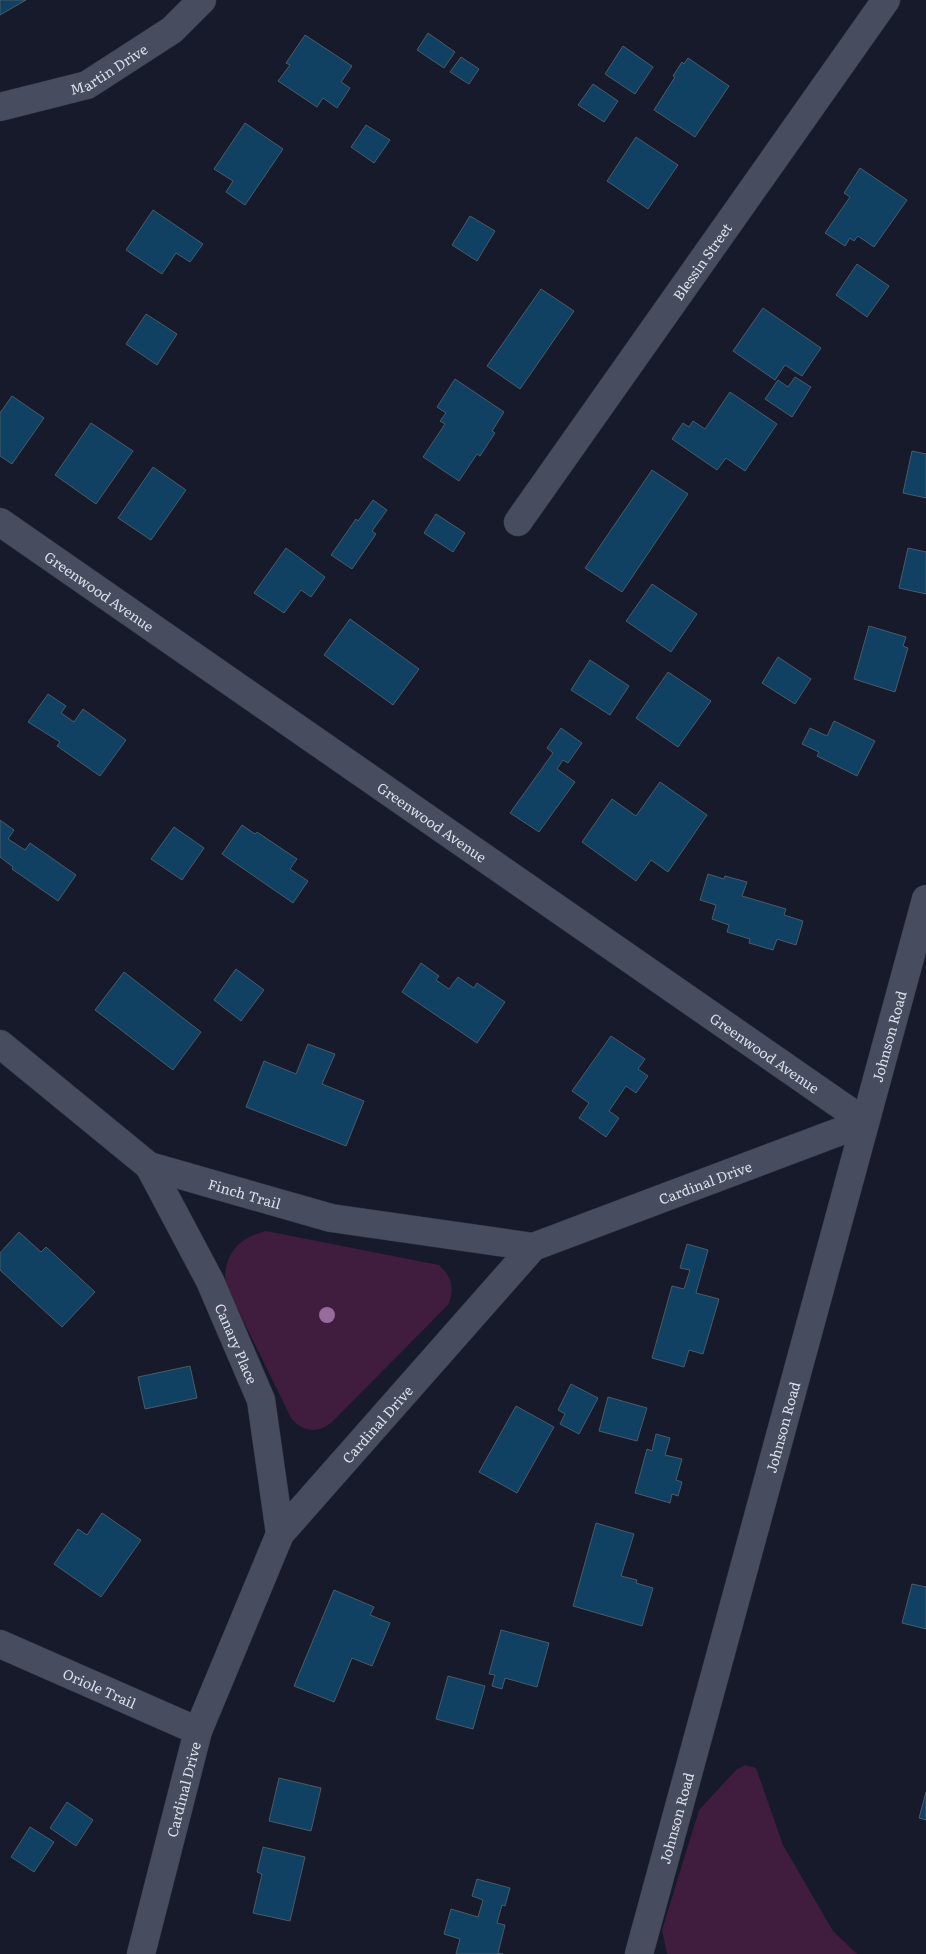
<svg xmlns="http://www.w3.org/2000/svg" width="926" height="1954" font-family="Literata,serif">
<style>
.green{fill:#401c3e}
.building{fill:#104163;stroke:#4a5b68}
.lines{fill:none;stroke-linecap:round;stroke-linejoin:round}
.minor-casing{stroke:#333542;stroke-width:29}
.tertiary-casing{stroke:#333542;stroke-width:29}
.secondary-casing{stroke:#333542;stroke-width:29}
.minor{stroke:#474c5e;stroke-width:28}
.tertiary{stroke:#474c5e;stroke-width:28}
.secondary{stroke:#474c5e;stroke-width:28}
.tree{fill:#956c9b}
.labels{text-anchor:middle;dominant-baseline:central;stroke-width:4.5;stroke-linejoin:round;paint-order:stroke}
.street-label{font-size:14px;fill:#dcdfea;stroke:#161a2a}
</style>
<rect width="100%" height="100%" fill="#161a2a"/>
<path class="green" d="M 266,1231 L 439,1265 C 452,1277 455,1289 448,1305 L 332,1422 C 318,1434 302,1432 291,1418 L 225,1283 C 224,1254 238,1238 266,1231 Z
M 745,1765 L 756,1768 L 783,1845 L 833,1931 L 857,1954 L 667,1954 L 662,1930 L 699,1810 L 736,1770 Z"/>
<path class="building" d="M 0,0 L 26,0 L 0,15 Z
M 428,33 L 455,52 L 444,68 L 417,50 Z
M 305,35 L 352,66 L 341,82 L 350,88 L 337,108 L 323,98 L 317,107 L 278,81 L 290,65 L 286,63 Z
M 623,46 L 653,67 L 635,94 L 605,74 Z
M 461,57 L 479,69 L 469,84 L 450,72 Z
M 688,58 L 729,86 L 695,137 L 654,110 L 675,77 L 673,76 L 682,62 L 684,64 Z
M 593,84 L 618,101 L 604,122 L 578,105 Z
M 245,123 L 283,149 L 245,205 L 226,192 L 233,181 L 214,169 Z
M 366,125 L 390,140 L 374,163 L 351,147 Z
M 636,137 L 678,165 L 648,209 L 607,181 Z
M 860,168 L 907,200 L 874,247 L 858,236 L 854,241 L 850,238 L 845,246 L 825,233 L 850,197 L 844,193 Z
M 153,210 L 203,244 L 190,262 L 176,253 L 162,274 L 126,250 Z
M 470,216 L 495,231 L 477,261 L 452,245 Z
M 857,264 L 889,286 L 867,317 L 836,295 Z
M 541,289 L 574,311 L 520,389 L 487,366 Z
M 763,308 L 821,348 L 802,376 L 785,365 L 775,380 L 733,351 Z
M 146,314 L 177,334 L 157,365 L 126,344 Z
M 795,377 L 811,387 L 792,417 L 765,399 L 778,380 L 788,387 Z
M 455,379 L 504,412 L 492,431 L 495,433 L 480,456 L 477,454 L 459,481 L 423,457 L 445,424 L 440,421 L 446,413 L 437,407 Z
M 730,392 L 777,424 L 745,471 L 726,458 L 717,470 L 672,439 L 683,423 L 689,427 L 693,421 L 705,429 Z
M 12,396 L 44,418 L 12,464 L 0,456 L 0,413 Z
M 91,423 L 133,451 L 96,504 L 55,475 Z
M 912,451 L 926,454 L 926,498 L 903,493 Z
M 153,467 L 186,490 L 151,540 L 118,518 Z
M 652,470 L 688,494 L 622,592 L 585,568 Z
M 373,500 L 387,510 L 372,531 L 376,534 L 352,569 L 331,555 L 356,519 L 358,521 Z
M 436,514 L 465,533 L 453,552 L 424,533 Z
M 286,548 L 325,577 L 311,597 L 301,590 L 284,613 L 254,593 Z
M 908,548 L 926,552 L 926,594 L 899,588 Z
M 652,584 L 697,614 L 671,652 L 626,621 Z
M 350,619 L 419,669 L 393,705 L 324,655 Z
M 869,626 L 906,637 L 903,646 L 908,648 L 895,692 L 854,679 Z
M 778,657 L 811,679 L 795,704 L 762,683 Z
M 590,660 L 629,686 L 610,715 L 571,690 Z
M 668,672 L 711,701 L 678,747 L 636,718 Z
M 48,694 L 66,706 L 61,713 L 74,722 L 83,709 L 126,740 L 100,776 L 57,746 L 60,742 L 28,722 Z
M 834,721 L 875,741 L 857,776 L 817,756 L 819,752 L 802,744 L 810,728 L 827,736 Z
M 561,728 L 582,743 L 568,763 L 563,760 L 557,769 L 575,782 L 539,832 L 510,813 L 553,753 L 547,748 Z
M 660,782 L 707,815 L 668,872 L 651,860 L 636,881 L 582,842 L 612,799 L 636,816 Z
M 0,820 L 14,830 L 8,839 L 25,850 L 30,843 L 76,875 L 58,901 L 12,869 L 13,867 L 0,857 Z
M 242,825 L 255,834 L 257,832 L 297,859 L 290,869 L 308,881 L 293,903 L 222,854 Z
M 174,827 L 204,848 L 182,880 L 151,859 Z
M 708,874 L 724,879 L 725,876 L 747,882 L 742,896 L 786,909 L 784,915 L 803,921 L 796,945 L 777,939 L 773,950 L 749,943 L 750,939 L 727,932 L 729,925 L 712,919 L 716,905 L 700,900 Z
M 421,963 L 439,976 L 436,980 L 449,989 L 458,977 L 474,988 L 477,983 L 505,1002 L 477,1043 L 402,992 Z
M 236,969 L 264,990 L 241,1021 L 214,1000 Z
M 124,972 L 201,1032 L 173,1070 L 95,1010 Z
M 611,1036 L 645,1059 L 638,1069 L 648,1076 L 636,1093 L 626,1086 L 609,1111 L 619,1118 L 606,1137 L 579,1118 L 589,1103 L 572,1091 Z
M 308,1044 L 335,1054 L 322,1084 L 364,1101 L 346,1146 L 246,1107 L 264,1061 L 296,1074 Z
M 19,1232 L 41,1252 L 46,1247 L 95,1292 L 62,1327 L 0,1270 L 0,1253 Z
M 687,1244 L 708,1250 L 696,1293 L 719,1299 L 703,1354 L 689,1350 L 684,1367 L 652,1358 L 672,1286 L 684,1289 L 690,1270 L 680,1268 Z
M 190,1366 L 197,1398 L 145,1409 L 138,1377 Z
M 571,1384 L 598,1398 L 579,1434 L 560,1424 L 565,1414 L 558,1410 Z
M 608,1397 L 647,1408 L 637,1441 L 599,1431 Z
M 516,1406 L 554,1427 L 517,1493 L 479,1472 Z
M 656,1434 L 670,1438 L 665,1455 L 682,1459 L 676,1480 L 682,1482 L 678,1496 L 672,1494 L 670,1503 L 635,1493 L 647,1449 L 652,1451 Z
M 102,1513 L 141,1540 L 101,1597 L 54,1564 L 78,1529 L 87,1535 Z
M 596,1523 L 634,1534 L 621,1576 L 637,1580 L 636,1583 L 653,1588 L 642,1626 L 573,1606 Z
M 912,1584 L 926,1587 L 926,1629 L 902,1623 Z
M 334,1590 L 374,1607 L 370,1615 L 390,1623 L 372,1666 L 352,1658 L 334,1702 L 294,1686 Z
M 501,1630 L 549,1643 L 537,1687 L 505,1678 L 502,1689 L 492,1686 L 495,1675 L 489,1674 Z
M 448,1676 L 485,1686 L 473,1729 L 436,1719 Z
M 279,1778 L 321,1788 L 311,1831 L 269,1821 Z
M 926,1792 L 926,1820 L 919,1818 Z
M 67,1802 L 93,1820 L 76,1846 L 50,1828 Z
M 30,1827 L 54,1842 L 34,1872 L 11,1857 Z
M 263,1847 L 305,1857 L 290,1921 L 253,1913 L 262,1874 L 257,1872 Z
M 477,1879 L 510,1888 L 505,1906 L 502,1905 L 497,1923 L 505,1925 L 498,1953 L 503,1954 L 456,1954 L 460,1939 L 444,1934 L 451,1909 L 478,1917 L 483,1900 L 472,1896 Z"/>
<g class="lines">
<defs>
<g id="minor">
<path id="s1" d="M 0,107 L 87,85 L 172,30 L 202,0"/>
<path id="s2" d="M 518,522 L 886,0"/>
<path id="s3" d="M 0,1044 L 149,1166 L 331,1218 L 533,1247"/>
<path id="s4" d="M 149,1166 L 210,1281 L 261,1400 L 280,1534"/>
<path id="s5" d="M 0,1644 L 198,1731"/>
<path id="s6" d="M 141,1954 L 198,1731 L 280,1534 L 533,1247 L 865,1122"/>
</g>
<g id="tertiary">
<path id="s7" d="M 0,522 L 865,1122"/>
</g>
<g id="secondary">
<path id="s8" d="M 639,1954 L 926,899"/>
</g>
</defs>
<use href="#minor" class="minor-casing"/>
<use href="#tertiary" class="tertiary-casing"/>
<use href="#secondary" class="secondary-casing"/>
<use href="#minor" class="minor"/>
<use href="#tertiary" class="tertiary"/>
<use href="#secondary" class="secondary"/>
</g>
<circle class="tree" cx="327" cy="1315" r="8"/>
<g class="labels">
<g class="street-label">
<text stroke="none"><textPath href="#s1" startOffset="116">Martin Drive</textPath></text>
<text stroke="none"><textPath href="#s2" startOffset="319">Blessin Street</textPath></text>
<text stroke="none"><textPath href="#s7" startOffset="121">Greenwood Avenue</textPath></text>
<text stroke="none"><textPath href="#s7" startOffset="526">Greenwood Avenue</textPath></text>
<text stroke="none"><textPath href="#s8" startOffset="951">Johnson Road</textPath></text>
<text stroke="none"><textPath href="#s7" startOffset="931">Greenwood Avenue</textPath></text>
<text stroke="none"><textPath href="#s6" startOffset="1010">Cardinal Drive</textPath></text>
<text stroke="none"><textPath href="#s3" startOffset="292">Finch Trail</textPath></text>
<text stroke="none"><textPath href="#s4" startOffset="198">Canary Place</textPath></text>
<text stroke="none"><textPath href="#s6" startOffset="590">Cardinal Drive</textPath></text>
<text stroke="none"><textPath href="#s8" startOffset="546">Johnson Road</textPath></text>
<text stroke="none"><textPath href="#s5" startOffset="109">Oriole Trail</textPath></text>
<text stroke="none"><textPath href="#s6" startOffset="170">Cardinal Drive</textPath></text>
<text stroke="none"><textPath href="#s8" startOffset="141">Johnson Road</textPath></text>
</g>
</g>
</svg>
